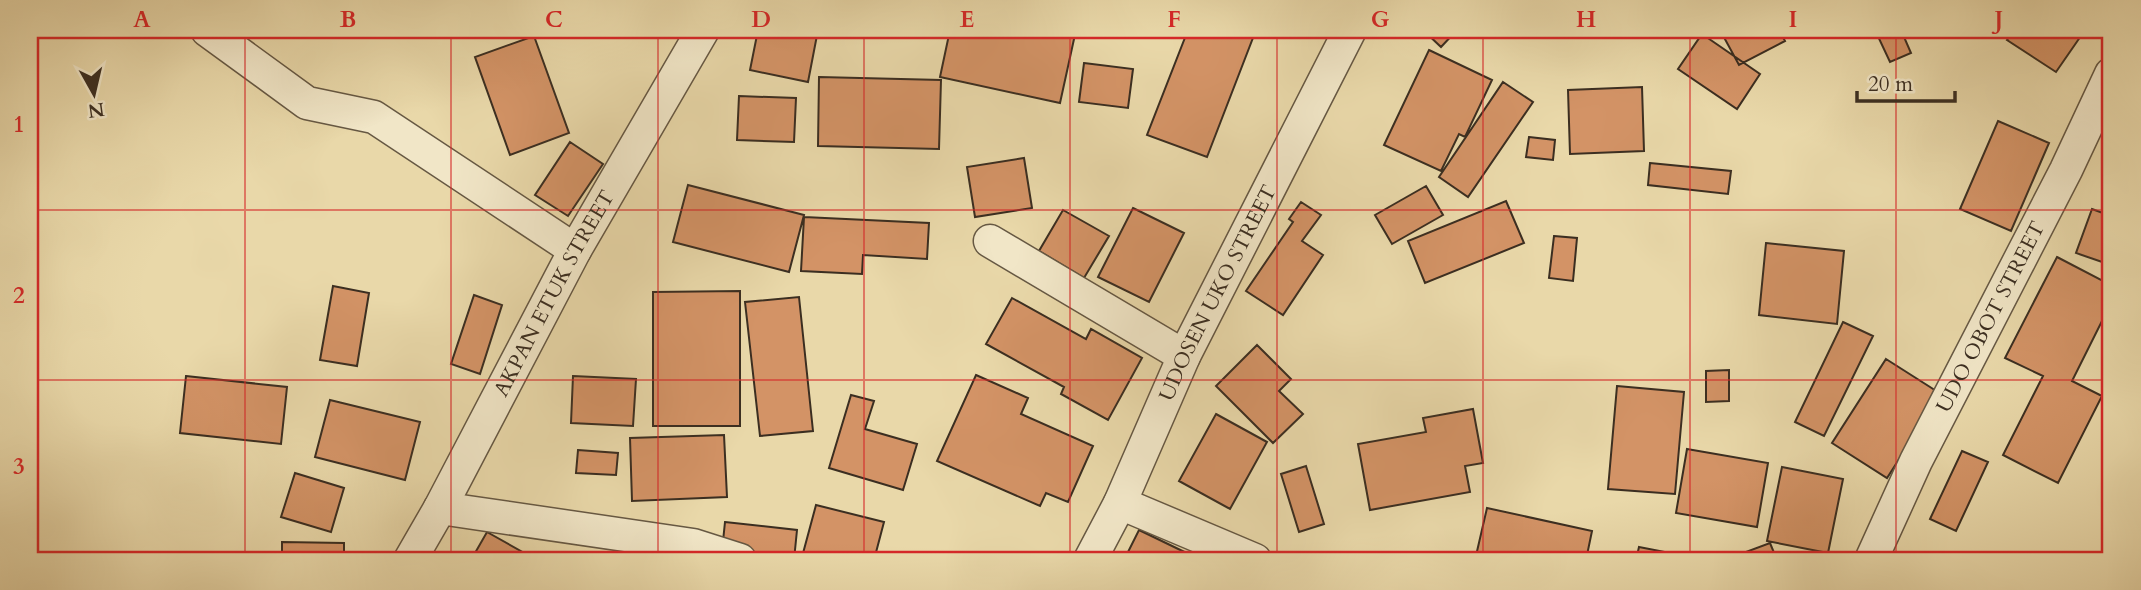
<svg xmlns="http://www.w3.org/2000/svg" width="2141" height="590" font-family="Cardo,serif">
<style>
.building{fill:#d39366;stroke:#3b2e21;stroke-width:2}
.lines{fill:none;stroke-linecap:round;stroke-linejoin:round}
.minor-casing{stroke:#665843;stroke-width:35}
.minor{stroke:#f1e6c7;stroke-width:32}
.grid{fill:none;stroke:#d62828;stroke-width:2;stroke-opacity:0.55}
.labels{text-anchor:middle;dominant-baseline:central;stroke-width:5;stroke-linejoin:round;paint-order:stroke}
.street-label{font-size:21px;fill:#3b2e21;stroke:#f1e6c7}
.neatline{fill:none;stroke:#d62828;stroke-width:2.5}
.grid-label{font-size:23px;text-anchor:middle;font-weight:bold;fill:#d62828}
</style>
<rect width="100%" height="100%" fill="#e9d8a9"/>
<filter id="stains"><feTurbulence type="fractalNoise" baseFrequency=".00286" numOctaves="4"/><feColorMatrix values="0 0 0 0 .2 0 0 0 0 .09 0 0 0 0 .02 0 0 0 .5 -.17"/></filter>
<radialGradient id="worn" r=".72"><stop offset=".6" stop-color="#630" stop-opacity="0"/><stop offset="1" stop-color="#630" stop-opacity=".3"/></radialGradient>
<path class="building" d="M 758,30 L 818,30 L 808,82 L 750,70 Z
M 950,30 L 1076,30 L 1060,103 L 940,77 Z
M 1188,30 L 1256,30 L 1207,157 L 1147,135 Z
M 1423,30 L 1457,30 L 1441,47 Z
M 1720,30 L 1779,30 L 1785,41 L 1739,65 Z
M 1875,30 L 1901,30 L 1911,53 L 1890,62 Z
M 2015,30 L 2085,30 L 2056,72 L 2007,40 Z
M 1702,34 L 1760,74 L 1737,109 L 1678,69 Z
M 534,36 L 569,133 L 510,155 L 475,57 Z
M 1429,50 L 1492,80 L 1465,137 L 1459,134 L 1441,171 L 1384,145 Z
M 1084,63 L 1133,69 L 1128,108 L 1079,102 Z
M 819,77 L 941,80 L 939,149 L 818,146 Z
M 1503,82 L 1533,102 L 1468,197 L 1439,177 Z
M 1642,87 L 1644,151 L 1570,154 L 1568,90 Z
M 739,96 L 796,98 L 794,142 L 737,140 Z
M 1998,121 L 2049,143 L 2011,231 L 1960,209 Z
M 1529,137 L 1555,140 L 1553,160 L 1526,157 Z
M 570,142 L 603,164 L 568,216 L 535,195 Z
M 1024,158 L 1032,208 L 975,217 L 967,167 Z
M 1650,163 L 1731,171 L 1728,194 L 1648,185 Z
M 688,185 L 804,215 L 789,272 L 673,242 Z
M 1426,186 L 1443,215 L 1392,244 L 1375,215 Z
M 1506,201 L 1524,243 L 1425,283 L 1408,241 Z
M 1301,202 L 1321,215 L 1302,241 L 1323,255 L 1283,315 L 1246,291 L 1293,222 L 1289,219 Z
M 1133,208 L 1184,233 L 1149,302 L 1098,277 Z
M 2092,209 L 2111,216 L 2111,265 L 2076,253 Z
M 1063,210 L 1109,236 L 1084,278 L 1039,251 Z
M 804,217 L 929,223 L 927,259 L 863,255 L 862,274 L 801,271 Z
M 1554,236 L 1577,238 L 1573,281 L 1549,278 Z
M 1766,243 L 1844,251 L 1837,324 L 1759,315 Z
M 2057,257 L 2111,285 L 2111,303 L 2072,381 L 2102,396 L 2058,483 L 2003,455 L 2043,376 L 2005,358 Z
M 333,286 L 369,293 L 357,366 L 320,360 Z
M 740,291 L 740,426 L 653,426 L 653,292 Z
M 474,295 L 502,305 L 480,374 L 451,364 Z
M 799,297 L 813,431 L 760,436 L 745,302 Z
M 1012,298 L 1086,339 L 1091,329 L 1142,358 L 1108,420 L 1061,394 L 1064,387 L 986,344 Z
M 1843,322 L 1873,336 L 1824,436 L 1795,422 Z
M 1257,345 L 1291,379 L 1279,391 L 1303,414 L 1273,443 L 1216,386 Z
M 1886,359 L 1941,394 L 1887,478 L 1832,443 Z
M 1729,370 L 1729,401 L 1706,402 L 1706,371 Z
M 976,375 L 1028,398 L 1021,414 L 1093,446 L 1068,502 L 1046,493 L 1040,506 L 937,461 Z
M 186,376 L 287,387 L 281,444 L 180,433 Z
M 573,376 L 636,379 L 633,426 L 571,423 Z
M 1617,386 L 1684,392 L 1675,494 L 1608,489 Z
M 851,395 L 874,401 L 865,429 L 917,444 L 903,490 L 829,468 Z
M 330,400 L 420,422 L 405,480 L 315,457 Z
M 1473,409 L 1483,463 L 1465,466 L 1470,492 L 1370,510 L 1358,444 L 1426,432 L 1423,418 Z
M 1216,414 L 1267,442 L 1230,509 L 1179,481 Z
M 724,435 L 727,497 L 632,501 L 630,438 Z
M 1687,449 L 1768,463 L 1757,527 L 1676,513 Z
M 578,450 L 618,453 L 616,475 L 576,473 Z
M 1962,451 L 1988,462 L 1956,531 L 1930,519 Z
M 1306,466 L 1324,524 L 1299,532 L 1281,474 Z
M 1782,467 L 1843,479 L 1828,553 L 1767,541 Z
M 295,473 L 344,488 L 331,532 L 281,517 Z
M 816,505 L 884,522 L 874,560 L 816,560 L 802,557 Z
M 1487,508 L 1592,531 L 1586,560 L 1475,560 Z
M 725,522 L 797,530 L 794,560 L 722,551 Z
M 1139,530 L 1199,559 L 1199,560 L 1124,560 Z
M 487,532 L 535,559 L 535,560 L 471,560 Z
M 282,542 L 344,543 L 344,560 L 282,560 Z
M 1770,543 L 1777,560 L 1737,560 L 1735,556 Z
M 1639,547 L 1670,553 L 1668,560 L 1636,560 Z"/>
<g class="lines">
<defs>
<g id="minor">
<path d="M 207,30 L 307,103 L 374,117 L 575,250"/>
<path d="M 990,241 L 1184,356"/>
<path d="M 1120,503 L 1255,560"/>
<path d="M 440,508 L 693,545 L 740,560"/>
<path id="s1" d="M 410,560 L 440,508 L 575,250 L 703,30"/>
<path id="s2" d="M 1090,560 L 1120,503 L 1184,356 L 1350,30"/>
<path id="s3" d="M 1871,560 L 1916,461 L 2066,170 L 2111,74"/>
</g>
</defs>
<use href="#minor" class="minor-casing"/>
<use href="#minor" class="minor"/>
</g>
<path class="grid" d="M 245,30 L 245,560M 451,30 L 451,560M 658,30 L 658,560M 864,30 L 864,560M 1070,30 L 1070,560M 1277,30 L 1277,560M 1483,30 L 1483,560M 1690,30 L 1690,560M 1896,30 L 1896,560M 30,210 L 2111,210M 30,380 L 2111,380"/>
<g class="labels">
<g class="street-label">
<text stroke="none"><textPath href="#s1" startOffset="303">AKPAN ETUK STREET</textPath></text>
<text stroke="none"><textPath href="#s2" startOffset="296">UDOSEN UKO STREET</textPath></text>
<text stroke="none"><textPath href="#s3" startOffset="271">UDO OBOT STREET</textPath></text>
</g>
</g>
<rect width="2141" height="590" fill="none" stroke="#e9d8a9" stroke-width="77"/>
<g transform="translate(94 94) rotate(172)" stroke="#f1e6c7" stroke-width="5" paint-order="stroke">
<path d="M0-5L12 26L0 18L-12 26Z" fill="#3b2e21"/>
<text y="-10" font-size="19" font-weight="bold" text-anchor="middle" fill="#3b2e21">N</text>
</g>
<path d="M1857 91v10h98v-10" fill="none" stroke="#3b2e21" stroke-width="3.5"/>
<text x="1868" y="91" font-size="21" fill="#3b2e21" stroke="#f1e6c7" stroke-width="5" paint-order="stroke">20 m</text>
<rect x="38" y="38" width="2064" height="514" class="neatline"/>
<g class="grid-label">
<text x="142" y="27">A</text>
<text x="348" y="27">B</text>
<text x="554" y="27">C</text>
<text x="761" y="27">D</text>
<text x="967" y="27">E</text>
<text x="1174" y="27">F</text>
<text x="1380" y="27">G</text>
<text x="1586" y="27">H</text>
<text x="1793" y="27">I</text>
<text x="1999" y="27">J</text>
<text x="19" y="132">1</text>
<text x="19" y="303">2</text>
<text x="19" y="474">3</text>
</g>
<rect width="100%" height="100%" filter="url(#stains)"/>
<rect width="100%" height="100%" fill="url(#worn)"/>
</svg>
